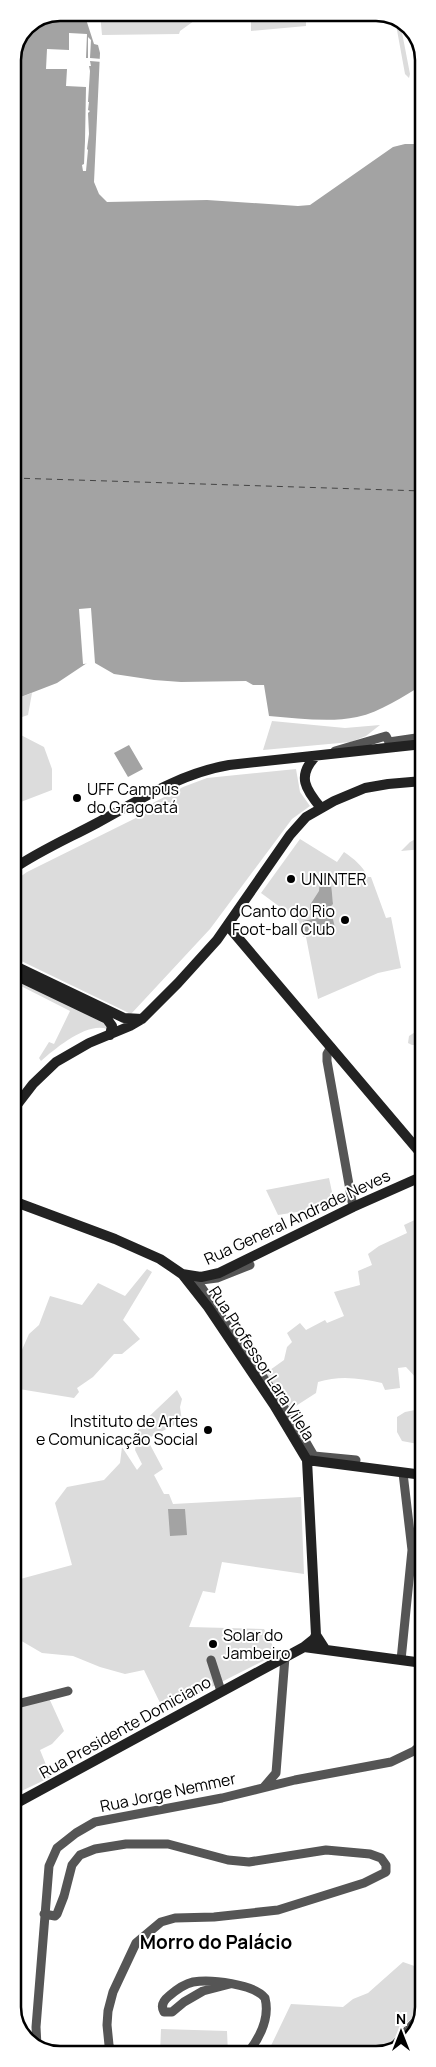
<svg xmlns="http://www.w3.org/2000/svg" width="436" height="2067" font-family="Manrope,sans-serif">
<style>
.green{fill:#dcdcdc}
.water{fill:#a3a3a3}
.pier{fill:#fff}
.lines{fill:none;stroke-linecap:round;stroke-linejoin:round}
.ferry{stroke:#444;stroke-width:1;stroke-dasharray:6 5;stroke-linecap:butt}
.street{stroke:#555;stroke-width:9}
.secondary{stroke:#222;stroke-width:10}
.poi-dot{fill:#000;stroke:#fff;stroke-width:2}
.labels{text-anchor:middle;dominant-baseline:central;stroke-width:4;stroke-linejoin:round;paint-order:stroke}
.poi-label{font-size:16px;fill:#000;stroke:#fff;text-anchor:start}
.street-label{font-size:16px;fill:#000;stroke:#fff}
.quarter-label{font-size:19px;font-weight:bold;fill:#000;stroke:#fff}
.rim{fill:none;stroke:#000;stroke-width:2.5}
</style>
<rect width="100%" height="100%" fill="#fff"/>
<path class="green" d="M 100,13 L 205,13 L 180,31 L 179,34 L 102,35 Z
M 251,13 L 306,13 L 306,26 L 251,31 Z
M 395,19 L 400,22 L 410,74 L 409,78 L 405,74 Z
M 32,693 L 28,715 L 13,720 L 13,700 Z
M 272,721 L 345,728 L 380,725 L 366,736 L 351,742 L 263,750 Z
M 15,732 L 44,747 L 52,769 L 52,790 L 13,805 L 13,733 Z
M 296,769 L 300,792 L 310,806 L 292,819 L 210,929 L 131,1014 L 13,957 L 13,882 L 27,872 L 148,812 L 151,804 L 183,787 L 207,778 Z
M 423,835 L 423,849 L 401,851 L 410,842 Z
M 300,839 L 337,862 L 344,852 C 354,859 362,865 368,877 L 371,877 L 386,918 L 391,917 L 401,968 L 378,973 L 318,999 L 306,937 L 303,937 L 299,921 L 261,893 Z
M 13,977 L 107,1022 L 107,1029 C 87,1022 56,1048 41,1061 L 39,1058 L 49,1042 L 54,1044 L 70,1011 L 13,982 Z
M 423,1027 L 423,1045 L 412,1045 L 408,1043 L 409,1036 Z
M 329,1178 L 335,1206 L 278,1215 L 266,1190 Z
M 423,1216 L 423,1445 L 402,1441 L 397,1432 L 397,1417 L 405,1412 L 420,1409 L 419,1381 L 406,1367 L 398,1368 L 400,1388 L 385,1390 L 382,1383 C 360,1378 340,1375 318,1382 L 316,1393 L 288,1411 L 263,1375 L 284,1360 L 287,1347 L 292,1342 L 287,1333 L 300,1323 L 306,1330 L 325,1320 L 327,1323 L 344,1316 L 334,1292 L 360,1285 L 358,1271 L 372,1265 L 368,1254 L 379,1246 L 407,1233 L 404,1225 Z
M 147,1269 L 152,1272 L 123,1320 L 140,1339 L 122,1354 L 114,1354 L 93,1377 L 77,1388 L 79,1392 L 74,1398 L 13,1388 L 13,1349 L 15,1348 L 21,1352 L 29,1334 L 39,1325 L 50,1296 L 82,1305 L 98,1283 L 125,1296 Z
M 177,1390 L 182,1399 L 180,1407 L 182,1421 L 147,1439 L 163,1469 L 154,1475 L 164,1494 L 169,1494 L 173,1504 L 301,1497 L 304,1574 L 222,1562 L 215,1593 L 203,1591 L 189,1627 L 264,1629 L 277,1654 L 164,1711 L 144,1670 L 125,1674 L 100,1667 L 73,1656 L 42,1653 L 13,1636 L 13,1581 L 72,1565 L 55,1503 L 67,1487 L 104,1480 L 120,1463 L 122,1447 L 137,1470 L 142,1464 L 135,1450 L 139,1426 Z
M 49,1698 L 64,1731 L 52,1744 L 40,1750 L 51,1777 L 13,1795 L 13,1709 Z
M 403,1962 L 423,1969 L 423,2006 L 403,2027 L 381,2054 L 267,2054 L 291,2004 L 343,2007 L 353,1999 L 368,1993 Z
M 161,2029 L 227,2031 L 228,2054 L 160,2054 Z"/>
<path class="water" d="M 61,13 L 84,13 L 94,44 L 98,45 L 100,53 L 94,182 L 99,194 L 107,202 L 207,200 L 298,206 L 310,205 L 393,147 L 405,144 L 423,144 L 423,685 C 403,696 381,712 357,717 C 329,723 298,718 269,716 L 264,685 L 253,685 L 246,681 L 181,682 L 154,680 L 114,674 L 95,663 L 87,663 L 57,683 L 13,700 L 13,60 L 27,26 Z
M 129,745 L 143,769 L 128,777 L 114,753 Z
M 322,878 L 329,879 C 332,884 332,897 333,904 L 328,909 L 310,910 L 310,905 L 319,891 L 320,880 Z
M 332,915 L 335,928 L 306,934 L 303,921 Z
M 168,1509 L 185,1509 L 187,1535 L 170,1536 Z"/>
<path class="pier" d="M 69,33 L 87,34 L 86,58 L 88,58 L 88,37 L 91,40 L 90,58 L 102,59 L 102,62 L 90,61 L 91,66 L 89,66 L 90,71 L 88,102 L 89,102 L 88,110 L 90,111 L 88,113 L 89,134 L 87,149 L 88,150 L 86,171 L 83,171 L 82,165 L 84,164 L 85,141 L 86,87 L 66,86 L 67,69 L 46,69 L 47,49 L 69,50 Z
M 91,608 L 95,663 L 83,664 L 79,609 Z"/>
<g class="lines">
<path class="ferry" d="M 13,478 L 423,491"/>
<path class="street" d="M 335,751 L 386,736 L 389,742 L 423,737
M 331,1047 L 327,1054 L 327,1061 L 353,1207
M 250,1265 L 217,1278 L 194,1281 L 202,1288 L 296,1425 L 314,1456 L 356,1460
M 211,1660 L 221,1691
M 401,1660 L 412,1550 L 403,1473
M 13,1705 L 68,1691
M 264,1787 L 276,1773 L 285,1657
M 44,1914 L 55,1916 L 57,1914 L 64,1896 L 72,1865 L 80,1855 L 95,1849 L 126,1844 L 168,1844 L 228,1860 L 249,1862 L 326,1850 L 370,1854 L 381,1858 L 386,1865 L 386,1872 L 364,1883 L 278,1910 L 214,1917 L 175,1918 L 161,1922 L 136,1943 L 113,1992 L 108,2011 L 107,2025 L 109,2045 L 112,2054
M 230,1984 L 203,1991 L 184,2002 L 172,2012 L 164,2012 C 160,2005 164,2000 169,1996 C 176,1990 184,1984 193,1982 C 211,1979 254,1984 265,1998 C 270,2018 259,2039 247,2054
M 37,2046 L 36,2027 L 49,1866 L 57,1848 L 76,1833 L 95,1822 L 222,1798 L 295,1780 L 391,1762 L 414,1751 L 423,1743
M 391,2049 L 420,2016"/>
<path class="secondary" d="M 316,756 C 296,776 306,790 321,808
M 13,869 C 39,851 69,838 97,823 C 139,800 181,773 229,765 L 423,744
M 228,926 L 423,1156
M 13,965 L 124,1018 L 142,1019
M 13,974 L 107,1019 L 112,1026 L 110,1035
M 13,1110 L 33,1084 L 56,1062 L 89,1043 L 130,1026 L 142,1019 L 178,983 L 217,940 L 290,835 L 306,817 L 334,801 L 365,788 L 388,784 L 423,781
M 13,1201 L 115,1239 L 160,1259 L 182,1274 L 208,1307 L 274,1405 L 307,1460 L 316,1635 L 325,1649
M 182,1274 L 201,1277 L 219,1273 L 353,1207 L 423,1176
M 307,1460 L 423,1475
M 304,1647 L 423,1663
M 13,1805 L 304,1647 L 314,1639 L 316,1635"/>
</g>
<g class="poi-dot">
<circle cx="77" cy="798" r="5"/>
<circle cx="291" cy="879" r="5"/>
<circle cx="345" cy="920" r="5"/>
<circle cx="208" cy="1430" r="5"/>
<circle cx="213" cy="1644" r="5"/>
</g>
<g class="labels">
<g class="poi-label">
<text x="87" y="789">UFF Campus<tspan x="87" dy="18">do Gragoatá</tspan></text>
<text x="301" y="879">UNINTER</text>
<text x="335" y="911" text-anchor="end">Canto do Rio<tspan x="335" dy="18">Foot-ball Club</tspan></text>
<text x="198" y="1421" text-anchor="end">Instituto de Artes<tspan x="198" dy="18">e Comunicação Social</tspan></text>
<text x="223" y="1635">Solar do<tspan x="223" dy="18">Jambeiro</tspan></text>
</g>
<g class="street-label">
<text transform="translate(297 1217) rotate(-25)">Rua General Andrade Neves</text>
<text transform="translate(262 1363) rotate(57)">Rua Professor Lara Vilela</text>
<text transform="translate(125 1727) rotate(-29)">Rua Presidente Domiciano</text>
<text transform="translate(168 1792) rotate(-12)">Rua Jorge Nemmer</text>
</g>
<g class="quarter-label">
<text x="216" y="1942">Morro do Palácio</text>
</g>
</g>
<path d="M0 0H436V2067H0ZM60 21H376A39 39 0 0 1 415 60V2007A39 39 0 0 1 376 2046H60A39 39 0 0 1 21 2007V60A39 39 0 0 1 60 21Z" fill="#fff" fill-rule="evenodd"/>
<path class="rim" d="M60 21H376A39 39 0 0 1 415 60V2007A39 39 0 0 1 376 2046H60A39 39 0 0 1 21 2007V60A39 39 0 0 1 60 21Z"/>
<g transform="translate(401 2032)" stroke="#ffffff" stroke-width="4" paint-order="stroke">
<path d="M0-4L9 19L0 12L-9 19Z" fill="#000000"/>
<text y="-8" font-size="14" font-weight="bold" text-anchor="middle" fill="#000000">N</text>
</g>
</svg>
